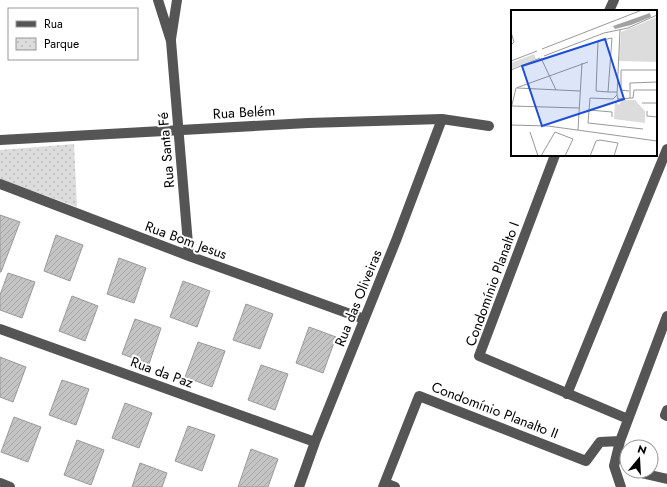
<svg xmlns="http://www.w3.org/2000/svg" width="667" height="487" font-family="Jost,sans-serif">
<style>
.park{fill:url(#park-dots)}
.building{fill:url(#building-hatch);stroke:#999}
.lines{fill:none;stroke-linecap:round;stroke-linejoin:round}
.minor{stroke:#555;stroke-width:10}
.labels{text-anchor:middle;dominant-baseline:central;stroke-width:4;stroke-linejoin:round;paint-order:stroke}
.street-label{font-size:14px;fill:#000;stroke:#fff}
.inset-road{fill:none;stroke:#999;stroke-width:1}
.view{fill:#1d4ed8;fill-opacity:0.15;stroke:#1d4ed8;stroke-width:2}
.inset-edge{fill:none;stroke:#000;stroke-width:2}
</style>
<defs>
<pattern id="park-dots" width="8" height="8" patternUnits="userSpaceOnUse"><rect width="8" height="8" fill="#dcdcdc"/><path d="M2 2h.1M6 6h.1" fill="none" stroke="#bbb" stroke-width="1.8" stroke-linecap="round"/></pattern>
<pattern id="building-hatch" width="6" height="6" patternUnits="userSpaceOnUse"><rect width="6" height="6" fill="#c4c4c4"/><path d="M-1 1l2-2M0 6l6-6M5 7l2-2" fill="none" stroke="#a7a7a7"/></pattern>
</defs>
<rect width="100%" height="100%" fill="#fff"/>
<path class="park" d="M 74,144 L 77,207 L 0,179 L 0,150 Z"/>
<path class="building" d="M 0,215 L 20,222 L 1,272 L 0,272 Z
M 56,235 L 83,245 L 70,281 L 44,271 Z
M 119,258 L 146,268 L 134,303 L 107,294 Z
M 8,273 L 35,282 L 22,318 L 0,310 L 0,295 Z
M 183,281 L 210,291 L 197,327 L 170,317 Z
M 72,296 L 98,306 L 85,341 L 59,331 Z
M 246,304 L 273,314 L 260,349 L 233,340 Z
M 135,319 L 161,328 L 149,364 L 122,354 Z
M 309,327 L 336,337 L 323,373 L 296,363 Z
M 198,342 L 225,351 L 212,387 L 185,377 Z
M 0,357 L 26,367 L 13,402 L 0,397 Z
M 261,365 L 288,374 L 275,410 L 248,400 Z
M 62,380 L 89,389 L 76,425 L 49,415 Z
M 125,403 L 152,413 L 139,448 L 112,438 Z
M 14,417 L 41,427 L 28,462 L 1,452 Z
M 188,426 L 215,435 L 202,471 L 175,461 Z
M 77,440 L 104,450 L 91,485 L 64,475 Z
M 251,449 L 278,459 L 268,487 L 238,487 Z
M 140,463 L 167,473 L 162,487 L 132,487 Z"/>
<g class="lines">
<path class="minor" d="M 158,0 L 171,41 L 189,256
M 609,11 L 614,0
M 171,39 L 177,0
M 0,140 L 308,123 L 442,119 L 489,126
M 555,155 L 479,356 L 628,419
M 0,184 L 189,256 L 364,319
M 0,329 L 315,442
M 567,394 L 667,149
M 667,410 L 665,415 L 667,416
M 632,471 L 667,479
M 0,483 L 10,487
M 385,483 L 395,487
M 299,487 L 315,442 L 397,238 L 442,119
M 383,487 L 419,396 L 586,461 L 600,442 L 620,441
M 621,487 L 614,466 L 620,441 L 667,316"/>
</g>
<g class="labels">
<g class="street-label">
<text transform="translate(244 112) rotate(-3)">Rua Belém</text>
<text transform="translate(166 150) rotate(-95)">Rua Santa Fé</text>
<text transform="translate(186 240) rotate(20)">Rua Bom Jesus</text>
<text transform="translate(492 284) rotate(-70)">Condomínio Planalto I</text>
<text transform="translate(358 298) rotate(-68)">Rua das Oliveiras</text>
<text transform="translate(162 372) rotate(20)">Rua da Paz</text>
<text transform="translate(495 410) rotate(21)">Condomínio Planalto II</text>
</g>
</g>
<g transform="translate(511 10)">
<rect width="146" height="146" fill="#fff"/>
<path d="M 23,44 L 25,49 L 0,59 L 0,53 Z" fill="#dcdcdc"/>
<path d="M 146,7 L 146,52 L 108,51 L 110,22 Z" fill="#dcdcdc"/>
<path d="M 111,90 L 124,90 L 134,101 L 134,113 L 103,109 L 104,91 L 108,95 Z" fill="#dcdcdc"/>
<path d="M 139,3 L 140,7 L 120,15 L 104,19 L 102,16 Z" fill="#a3a3a3"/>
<path class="inset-road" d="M 0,22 L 3,32 L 0,35M 31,39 L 131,0M 33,46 L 93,23 L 117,18 L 146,5M 30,48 L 45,80M 0,51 L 26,41M 0,60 L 29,48M 5,78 L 77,52M 6,78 L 69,81M 118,81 L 110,80 L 110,60 L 146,60M 97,82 L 101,28 L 87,31 L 85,81 L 97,82 L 106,82M 106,85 L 102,89 L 79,88 L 77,113 L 132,119M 119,88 L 119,73 L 146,72M 106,89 L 122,88 L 123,80 L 146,80M 108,92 L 106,85 L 109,20M 131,93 L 146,93M 1,96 L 68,98M 0,99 L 5,78M 78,100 L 101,102 L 101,107M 136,101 L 136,106 L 146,107M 0,115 L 37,116 L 146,131M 67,120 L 71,53M 19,122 L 27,146M 30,146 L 44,122 L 62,129 L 54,146M 79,146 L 85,131 L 89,130 L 107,133 L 103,146"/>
<path class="view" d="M 94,29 L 113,89 L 31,116 L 11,56 Z"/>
<rect width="146" height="146" class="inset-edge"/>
</g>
<rect x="8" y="8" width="130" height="52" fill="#ffffff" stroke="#999999"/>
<rect x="16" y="21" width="20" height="6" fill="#555555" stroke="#999999"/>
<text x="44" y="28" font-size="12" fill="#000000">Rua</text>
<rect x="16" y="38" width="20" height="12" fill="url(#park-dots)" stroke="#999999"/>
<text x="44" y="48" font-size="12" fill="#000000">Parque</text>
<g transform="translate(639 459) rotate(18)"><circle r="19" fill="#ffffff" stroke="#999999"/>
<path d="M0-3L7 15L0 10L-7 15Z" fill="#000000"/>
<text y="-6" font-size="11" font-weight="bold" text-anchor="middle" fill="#000000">N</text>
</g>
</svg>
